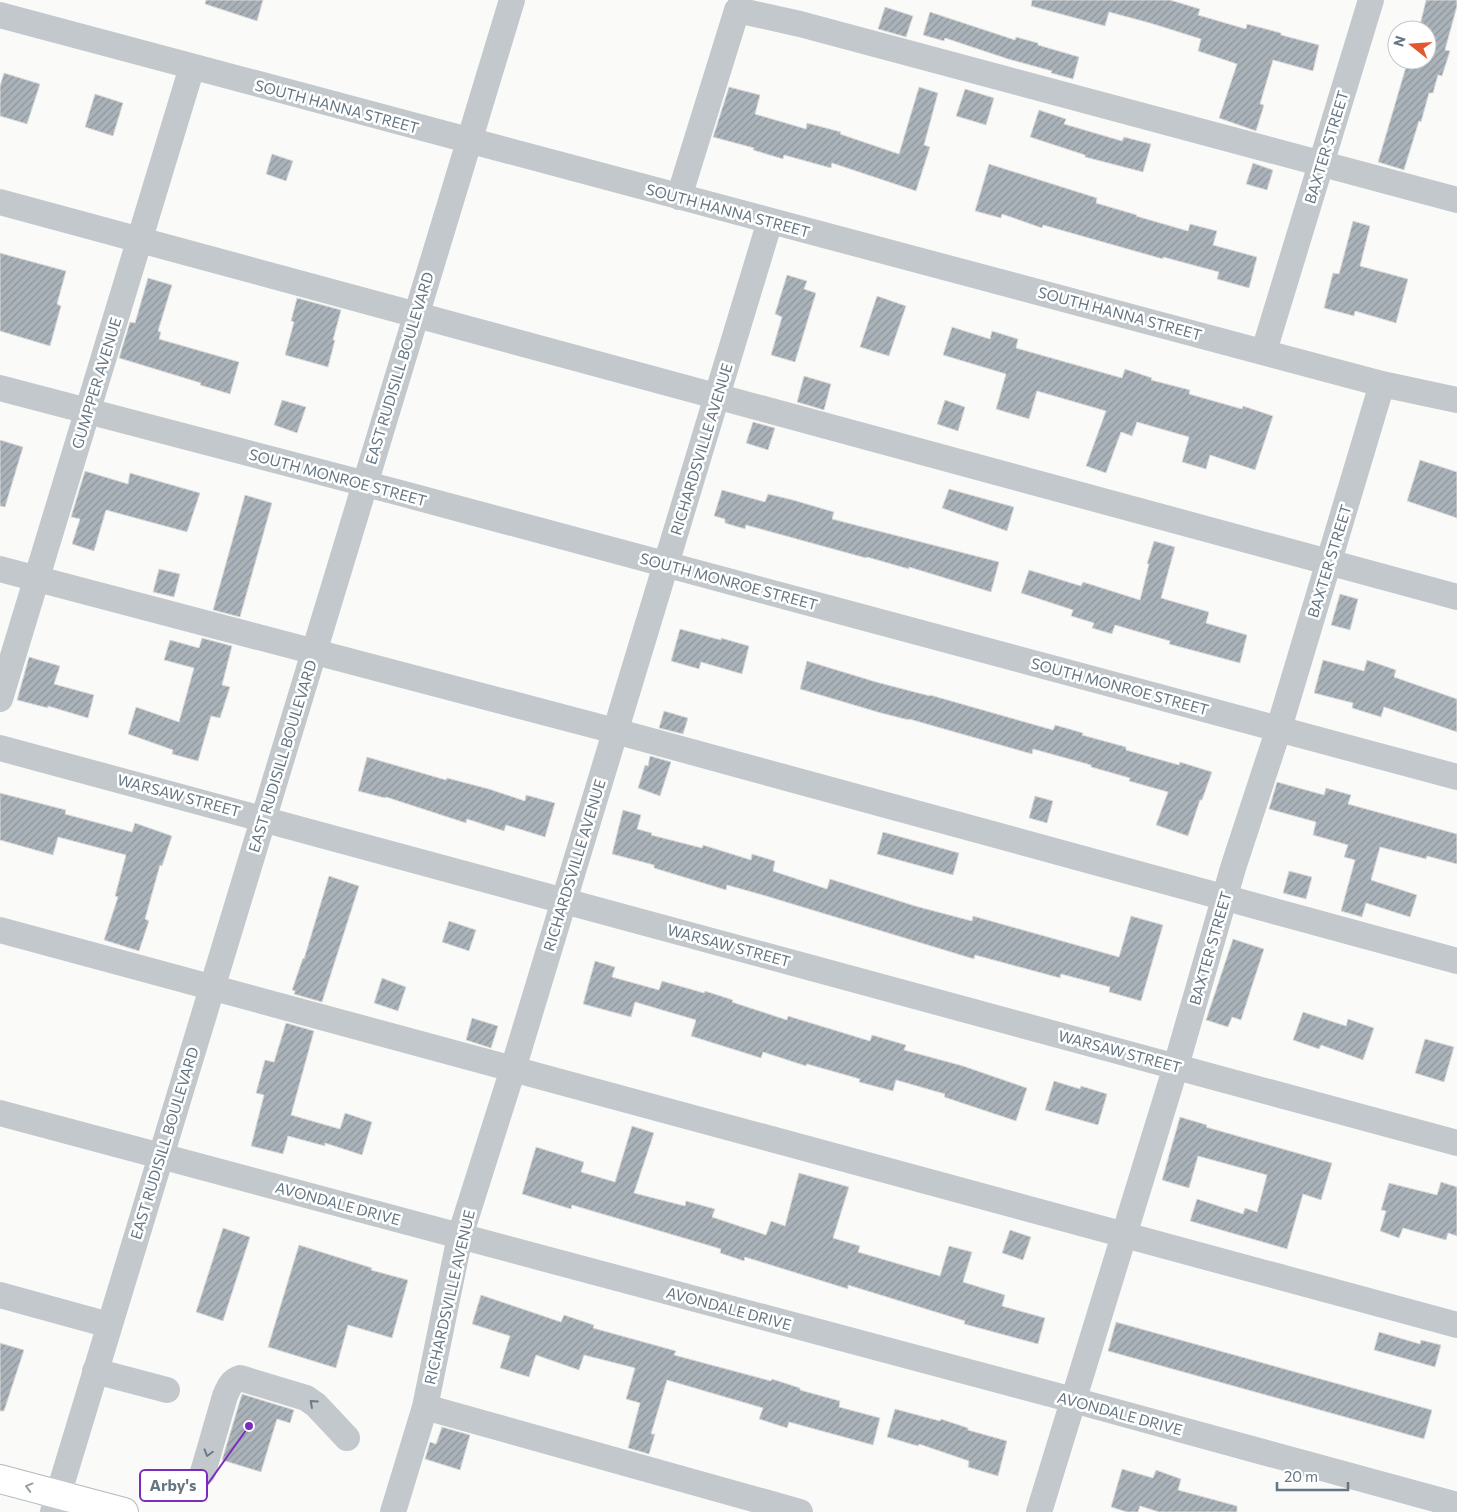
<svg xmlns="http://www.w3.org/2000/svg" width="1457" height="1512" font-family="Commissioner,sans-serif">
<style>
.building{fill:url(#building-hatch);stroke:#dcdcda}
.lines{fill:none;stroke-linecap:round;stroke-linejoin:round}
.highway-casing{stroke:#b4b9bd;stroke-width:30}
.minor{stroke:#c3c8cc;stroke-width:26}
.highway{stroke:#fff;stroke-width:28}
.oneway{stroke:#6a7a87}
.oneway2{stroke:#939fa8}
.labels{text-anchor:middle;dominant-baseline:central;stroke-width:5;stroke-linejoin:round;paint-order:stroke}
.street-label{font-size:15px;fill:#657683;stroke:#fff}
.leader{fill:none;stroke:#7b2cbf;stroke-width:2}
.callout-dot{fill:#7b2cbf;stroke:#fff;stroke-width:2}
.callout{fill:#fff;stroke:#7b2cbf;stroke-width:2}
.callout-label{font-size:16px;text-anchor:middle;font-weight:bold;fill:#657683}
</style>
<defs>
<pattern id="building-hatch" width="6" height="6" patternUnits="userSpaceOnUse" patternTransform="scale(1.25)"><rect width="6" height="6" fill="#aab3b9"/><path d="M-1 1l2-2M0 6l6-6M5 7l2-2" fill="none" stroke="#8e969c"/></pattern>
</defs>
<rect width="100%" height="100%" fill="#fafaf8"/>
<path class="building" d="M 206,0 L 263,0 L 257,21 L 205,4 Z
M 1032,0 L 1170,0 L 1200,9 L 1198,15 L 1246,29 L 1247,24 L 1281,33 L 1281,35 L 1319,45 L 1313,71 L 1273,60 L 1260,104 L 1264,105 L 1256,131 L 1219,118 L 1237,64 L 1198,51 L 1201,39 L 1150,23 L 1109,12 L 1105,26 L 1031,6 Z
M 1426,0 L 1457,0 L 1457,6 L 1445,50 L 1450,51 L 1442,76 L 1438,75 L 1433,93 L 1429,93 L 1421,122 L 1419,121 L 1404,170 L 1378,162 L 1408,60 L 1427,60 L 1427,26 L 1420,25 Z
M 885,7 L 913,16 L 906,37 L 878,29 Z
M 930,12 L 1015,40 L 1016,37 L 1038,43 L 1038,45 L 1079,57 L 1073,79 L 1051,73 L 1052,71 L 1008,59 L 945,38 L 944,41 L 923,35 Z
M 4,73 L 40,84 L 27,124 L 0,116 L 0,86 Z
M 729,87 L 760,95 L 755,114 L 806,129 L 807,123 L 841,132 L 840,134 L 899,154 L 919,87 L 938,93 L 924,145 L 930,147 L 916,191 L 832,163 L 831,168 L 784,155 L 783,159 L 753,150 L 754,148 L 713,137 Z
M 965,89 L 994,98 L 986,125 L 956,116 Z
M 95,94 L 123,103 L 113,136 L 85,127 Z
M 1039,110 L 1066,119 L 1064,124 L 1122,141 L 1124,137 L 1151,144 L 1143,172 L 1085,157 L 1085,155 L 1030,137 Z
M 272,154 L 293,161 L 286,181 L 266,174 Z
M 1253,163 L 1273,170 L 1267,190 L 1246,184 Z
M 989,164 L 1097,198 L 1096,203 L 1137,215 L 1136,216 L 1188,231 L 1190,224 L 1217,231 L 1213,245 L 1257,257 L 1249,288 L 1217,279 L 1219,272 L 1163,257 L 1163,259 L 1043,225 L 1042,228 L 1002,214 L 1001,218 L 975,211 Z
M 1353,221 L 1370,226 L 1360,266 L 1408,279 L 1396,323 L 1355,311 L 1354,316 L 1324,308 L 1333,273 L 1339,274 Z
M 0,253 L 66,271 L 57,304 L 61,306 L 50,346 L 0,331 Z
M 787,275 L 807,281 L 804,289 L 816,293 L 795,362 L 771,355 L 782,317 L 775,314 Z
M 148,278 L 172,285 L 158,331 L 161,332 L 159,339 L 239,362 L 230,394 L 200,385 L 201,383 L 119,358 L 130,322 L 135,323 Z
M 877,296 L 906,306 L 889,356 L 860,347 Z
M 297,298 L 341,310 L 333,340 L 335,340 L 328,367 L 285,355 L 294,322 L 291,321 Z
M 952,327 L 990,339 L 992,331 L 1018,339 L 1016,348 L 1122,378 L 1125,369 L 1152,378 L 1151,380 L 1190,390 L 1189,394 L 1242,409 L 1243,406 L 1273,416 L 1255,470 L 1210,455 L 1206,469 L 1182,462 L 1189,437 L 1137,422 L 1132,436 L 1121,432 L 1106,473 L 1086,466 L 1106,411 L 1037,391 L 1029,419 L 996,409 L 1006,374 L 943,355 Z
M 804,376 L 831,384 L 824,410 L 797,402 Z
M 282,400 L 306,407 L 297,433 L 274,425 Z
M 945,400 L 965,407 L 958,431 L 937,424 Z
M 753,422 L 775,428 L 768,450 L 746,443 Z
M 0,440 L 23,447 L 5,507 L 0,506 Z
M 1420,460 L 1457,472 L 1457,518 L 1407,501 Z
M 85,471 L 128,484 L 130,473 L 200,493 L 187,532 L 106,510 L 94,551 L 72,544 L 80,519 L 71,517 Z
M 949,489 L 1014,507 L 1007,531 L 942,508 Z
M 722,490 L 765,502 L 768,494 L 793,500 L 834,512 L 832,519 L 999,562 L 991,592 L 909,567 L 909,569 L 867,557 L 866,558 L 746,525 L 745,529 L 725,523 L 725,519 L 714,516 Z
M 245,495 L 272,503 L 240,617 L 213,610 Z
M 1154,541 L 1175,547 L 1161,598 L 1209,612 L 1206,623 L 1247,635 L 1240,663 L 1169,644 L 1170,641 L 1115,625 L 1112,634 L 1092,628 L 1094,623 L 1071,616 L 1073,610 L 1021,593 L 1029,570 L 1081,586 L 1083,582 L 1140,600 L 1149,564 L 1147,564 Z
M 159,569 L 180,574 L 174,597 L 153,592 Z
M 1340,594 L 1358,599 L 1350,630 L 1331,625 Z
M 680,629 L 721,640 L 721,638 L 749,646 L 742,674 L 701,662 L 699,669 L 671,661 Z
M 202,638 L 232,646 L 222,685 L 230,687 L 220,718 L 211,716 L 198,761 L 172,754 L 173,750 L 128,734 L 136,707 L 179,722 L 194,668 L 164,660 L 170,640 L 199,648 Z
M 29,657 L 60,666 L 54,684 L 94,695 L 88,718 L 48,706 L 48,708 L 17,700 Z
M 1323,660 L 1364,671 L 1367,660 L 1396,670 L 1394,677 L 1457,699 L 1457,732 L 1384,707 L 1381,717 L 1352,708 L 1353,703 L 1314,693 Z
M 807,661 L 876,682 L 930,696 L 930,695 L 1053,730 L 1055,725 L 1083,733 L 1082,735 L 1126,747 L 1126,750 L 1179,765 L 1180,762 L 1212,772 L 1202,800 L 1200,800 L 1188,836 L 1156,825 L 1168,792 L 1129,781 L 1130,778 L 1091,767 L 1091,765 L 1033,749 L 1032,754 L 909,719 L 909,720 L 881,713 L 800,689 Z
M 664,711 L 688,718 L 683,734 L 659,728 Z
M 650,756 L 671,762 L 660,796 L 638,788 L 645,765 L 648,766 Z
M 367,757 L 446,780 L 447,778 L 489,789 L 525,801 L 526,795 L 555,803 L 545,837 L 506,825 L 504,831 L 467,819 L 466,823 L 386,797 L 385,798 L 358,791 Z
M 1277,782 L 1324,795 L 1326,788 L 1351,795 L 1348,804 L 1457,834 L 1457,864 L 1427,856 L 1426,859 L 1380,847 L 1371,880 L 1417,895 L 1410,917 L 1366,903 L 1362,917 L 1341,911 L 1355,860 L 1344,857 L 1348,845 L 1313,835 L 1316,822 L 1269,809 Z
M 0,793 L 66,810 L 65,814 L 132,832 L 135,823 L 172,836 L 162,866 L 160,865 L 145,919 L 149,921 L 139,951 L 104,940 L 118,897 L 115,896 L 126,855 L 58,837 L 53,855 L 0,840 Z
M 1035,796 L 1053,801 L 1047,823 L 1029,818 Z
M 623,810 L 641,815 L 637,829 L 652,833 L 651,835 L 702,848 L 703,845 L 751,860 L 752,854 L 775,861 L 773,871 L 827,889 L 830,879 L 915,906 L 972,921 L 973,916 L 1119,957 L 1131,916 L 1163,925 L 1141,1001 L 1109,992 L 1110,987 L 1061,974 L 1060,978 L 975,955 L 974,959 L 766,896 L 727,885 L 726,890 L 654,868 L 654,865 L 612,854 Z
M 883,832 L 959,853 L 953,875 L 877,854 Z
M 1289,871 L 1312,877 L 1306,899 L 1283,893 Z
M 329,876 L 359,886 L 322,1002 L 294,994 L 295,991 L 292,990 L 303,958 L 304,959 Z
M 449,921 L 476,930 L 469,951 L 442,942 Z
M 1233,939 L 1264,949 L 1241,1020 L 1232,1017 L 1228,1027 L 1206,1020 Z
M 595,961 L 615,967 L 612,977 L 659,990 L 662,981 L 704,993 L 705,991 L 733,1000 L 732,1002 L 787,1020 L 788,1016 L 870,1041 L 872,1035 L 906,1045 L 904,1050 L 963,1066 L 1027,1088 L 1016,1121 L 944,1097 L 945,1094 L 896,1080 L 893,1091 L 859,1082 L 860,1079 L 807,1064 L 806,1066 L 763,1052 L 761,1058 L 691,1036 L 696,1020 L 635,1002 L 631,1017 L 583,1004 Z
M 382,978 L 406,987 L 398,1011 L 374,1003 Z
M 1303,1012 L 1346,1026 L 1348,1019 L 1374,1028 L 1363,1060 L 1321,1045 L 1319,1049 L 1293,1040 Z
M 472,1018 L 498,1026 L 491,1048 L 466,1040 Z
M 286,1023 L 314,1031 L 291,1115 L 340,1129 L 345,1113 L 372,1122 L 362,1155 L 325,1143 L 325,1146 L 288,1136 L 283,1154 L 251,1146 L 264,1095 L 256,1093 L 265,1060 L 274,1062 Z
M 1425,1039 L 1454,1047 L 1444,1082 L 1415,1073 Z
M 1054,1081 L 1080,1089 L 1081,1086 L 1107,1094 L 1098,1125 L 1045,1110 Z
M 1180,1117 L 1207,1125 L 1206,1127 L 1332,1163 L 1321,1200 L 1303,1194 L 1287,1249 L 1190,1221 L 1197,1199 L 1243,1214 L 1245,1208 L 1257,1212 L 1267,1175 L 1198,1156 L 1189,1188 L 1162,1180 Z
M 632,1126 L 654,1133 L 634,1193 L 685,1206 L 686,1201 L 715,1209 L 712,1217 L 766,1235 L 771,1221 L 785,1226 L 799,1173 L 849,1187 L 833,1238 L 860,1246 L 858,1252 L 940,1276 L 949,1246 L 972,1252 L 963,1282 L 1005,1295 L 1002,1306 L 1045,1318 L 1038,1344 L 964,1324 L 965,1321 L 848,1285 L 848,1289 L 745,1257 L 744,1261 L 720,1253 L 721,1249 L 572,1205 L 571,1209 L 522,1194 L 536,1147 L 584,1162 L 581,1172 L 615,1182 Z
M 1441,1182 L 1457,1187 L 1457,1236 L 1448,1233 L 1446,1240 L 1403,1228 L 1399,1238 L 1380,1231 L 1386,1211 L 1381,1210 L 1389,1183 L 1437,1195 Z
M 223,1228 L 250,1237 L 223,1321 L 196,1312 Z
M 1010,1230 L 1031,1237 L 1023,1260 L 1002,1253 Z
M 299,1245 L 372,1268 L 371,1270 L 408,1280 L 392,1338 L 348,1325 L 336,1368 L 268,1347 Z
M 481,1295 L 561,1322 L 564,1315 L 594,1325 L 593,1328 L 676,1351 L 674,1355 L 771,1381 L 772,1379 L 800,1388 L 800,1390 L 840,1401 L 839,1407 L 880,1418 L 873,1445 L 789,1422 L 787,1428 L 759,1419 L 763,1408 L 667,1380 L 651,1434 L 655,1434 L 649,1454 L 628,1448 L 640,1403 L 626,1399 L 635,1368 L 584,1355 L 579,1370 L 536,1355 L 529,1377 L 500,1368 L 510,1336 L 472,1324 Z
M 1116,1322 L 1432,1410 L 1424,1439 L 1108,1351 Z
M 1379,1332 L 1420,1344 L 1421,1340 L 1441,1345 L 1435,1367 L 1374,1350 Z
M 0,1343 L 24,1350 L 4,1411 L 0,1411 Z
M 242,1394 L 294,1410 L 290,1423 L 277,1419 L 261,1472 L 222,1460 Z
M 895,1409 L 940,1421 L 941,1419 L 968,1428 L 968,1430 L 1007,1441 L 998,1476 L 968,1467 L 969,1461 L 919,1444 L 918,1446 L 887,1437 Z
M 442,1427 L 470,1435 L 460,1470 L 425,1459 L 430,1442 L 436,1444 Z
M 1122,1469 L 1153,1478 L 1156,1470 L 1181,1479 L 1178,1490 L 1237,1506 L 1237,1512 L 1159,1512 L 1140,1506 L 1138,1512 L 1127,1512 L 1111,1507 Z"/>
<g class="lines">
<defs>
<path id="highway" d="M 0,1479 L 124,1512"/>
</defs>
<use href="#highway" class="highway-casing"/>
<path class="minor" d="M 0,15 L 1382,384 L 1457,400
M 679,197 L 737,10 L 800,24 L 1457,200
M 0,202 L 1457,597
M 1264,351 L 1371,0
M 0,388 L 408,495 L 1457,777
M 0,569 L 615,731 L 1457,961
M 0,699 L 192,67
M 0,748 L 1457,1143
M 0,930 L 1457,1325
M 0,1113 L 1073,1400 L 1457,1505
M 0,1295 L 109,1325
M 95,1371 L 167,1390
M 425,1407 L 800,1512
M 203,1472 L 225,1396 C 229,1387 231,1381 240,1378 L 306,1398 L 316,1405 L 347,1438
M 53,1512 L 512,0
M 393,1512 L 425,1407 L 460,1236 L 513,1069 L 770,221
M 1039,1512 L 1176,1066 L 1233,868 L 1279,728 L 1382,384"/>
<use href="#highway" class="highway"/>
</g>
<defs><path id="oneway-chevron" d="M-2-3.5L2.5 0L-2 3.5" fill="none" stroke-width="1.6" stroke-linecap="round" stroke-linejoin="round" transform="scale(1.25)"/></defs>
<g class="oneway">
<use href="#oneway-chevron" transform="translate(313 1403) rotate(-138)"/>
<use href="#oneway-chevron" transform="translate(208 1453) rotate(106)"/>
</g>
<use class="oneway2" href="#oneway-chevron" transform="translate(29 1487) rotate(-165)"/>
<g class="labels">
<g class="street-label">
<text transform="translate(337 106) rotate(15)">SOUTH HANNA STREET</text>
<text transform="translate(1326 147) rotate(-73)">BAXTER STREET</text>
<text transform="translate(728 210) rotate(15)">SOUTH HANNA STREET</text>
<text transform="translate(1120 313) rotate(15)">SOUTH HANNA STREET</text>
<text transform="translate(399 368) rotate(-73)">EAST RUDISILL BOULEVARD</text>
<text transform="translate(96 383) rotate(-73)">GUMPPER AVENUE</text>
<text transform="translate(701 449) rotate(-73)">RICHARDSVILLE AVENUE</text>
<text transform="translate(338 477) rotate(15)">SOUTH MONROE STREET</text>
<text transform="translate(1329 561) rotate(-73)">BAXTER STREET</text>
<text transform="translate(729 581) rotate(15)">SOUTH MONROE STREET</text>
<text transform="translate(1120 686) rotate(15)">SOUTH MONROE STREET</text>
<text transform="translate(282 756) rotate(-73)">EAST RUDISILL BOULEVARD</text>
<text transform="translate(179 795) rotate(15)">WARSAW STREET</text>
<text transform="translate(574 865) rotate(-73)">RICHARDSVILLE AVENUE</text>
<text transform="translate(729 945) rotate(15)">WARSAW STREET</text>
<text transform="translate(1210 948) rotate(-74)">BAXTER STREET</text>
<text transform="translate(1120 1051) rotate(15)">WARSAW STREET</text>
<text transform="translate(164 1143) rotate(-73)">EAST RUDISILL BOULEVARD</text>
<text transform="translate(338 1203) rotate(15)">AVONDALE DRIVE</text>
<text transform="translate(449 1297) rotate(-77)">RICHARDSVILLE AVENUE</text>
<text transform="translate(729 1308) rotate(15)">AVONDALE DRIVE</text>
<text transform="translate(1120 1413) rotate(15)">AVONDALE DRIVE</text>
</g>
</g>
<path class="leader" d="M249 1426L207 1485"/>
<circle class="callout-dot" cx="249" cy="1426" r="5"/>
<rect class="callout" x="140" y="1470" width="67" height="31" rx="5"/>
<g class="callout-label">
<text x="173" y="1491">Arby's</text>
</g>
<g transform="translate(1412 45) rotate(287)"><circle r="24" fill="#ffffff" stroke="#c1c8cd"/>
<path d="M0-4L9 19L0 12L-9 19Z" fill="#e4572e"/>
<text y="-8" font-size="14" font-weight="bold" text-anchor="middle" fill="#657683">N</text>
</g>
<path d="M1277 1482v8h71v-8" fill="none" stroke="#657683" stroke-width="2.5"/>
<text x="1284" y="1482" font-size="15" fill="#657683" stroke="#ffffff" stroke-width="4" paint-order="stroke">20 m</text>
</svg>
